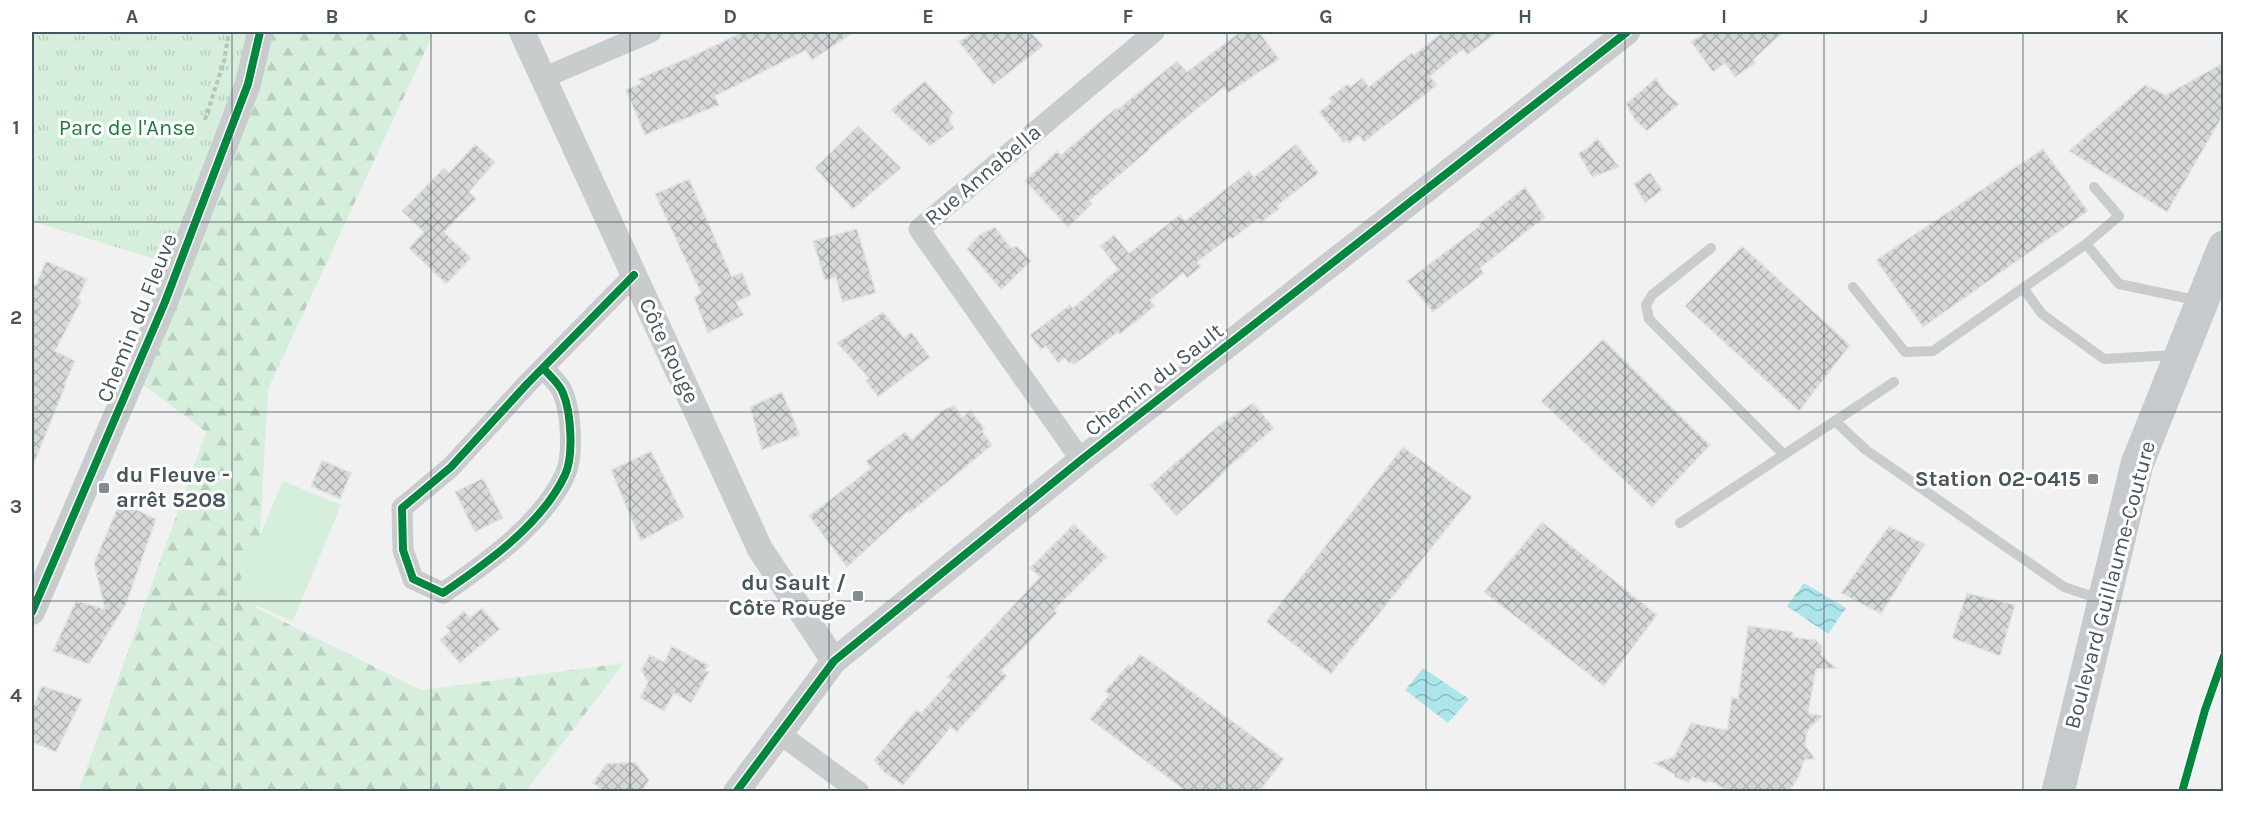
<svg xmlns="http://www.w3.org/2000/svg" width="2255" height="823" font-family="Karla,sans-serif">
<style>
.forest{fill:url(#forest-firs)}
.park{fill:url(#park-tufts)}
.pitch{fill:#d6efdd}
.water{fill:url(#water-waves)}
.building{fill:url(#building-cross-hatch);stroke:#e2e3e4;stroke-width:1.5}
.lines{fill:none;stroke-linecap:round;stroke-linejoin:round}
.path{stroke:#b8c4bf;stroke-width:4;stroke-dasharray:4.5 3;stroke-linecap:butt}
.service{stroke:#c8cccd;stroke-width:10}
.minor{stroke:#c8cccd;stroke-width:21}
.tertiary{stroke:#c8cccd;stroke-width:26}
.primary{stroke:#c6cacc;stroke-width:33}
.cycleway-casing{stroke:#fff;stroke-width:11}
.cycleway{stroke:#00873e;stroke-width:8}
.grid{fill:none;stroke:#48565c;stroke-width:1.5;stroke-opacity:0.55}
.poi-dot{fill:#838c90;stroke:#fff;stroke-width:2}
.labels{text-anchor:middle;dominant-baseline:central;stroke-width:6;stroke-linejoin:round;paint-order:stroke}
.park-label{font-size:22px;fill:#1b7c3e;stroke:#fff}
.street-label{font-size:22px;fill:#48565c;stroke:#fff}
.poi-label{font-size:22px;font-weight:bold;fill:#48565c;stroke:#fff;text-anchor:end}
.neatline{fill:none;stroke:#48565c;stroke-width:2}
.grid-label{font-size:20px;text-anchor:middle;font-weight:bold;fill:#48565c}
</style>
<defs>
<pattern id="forest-firs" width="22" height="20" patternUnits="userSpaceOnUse" patternTransform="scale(1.5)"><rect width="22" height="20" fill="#d6efdd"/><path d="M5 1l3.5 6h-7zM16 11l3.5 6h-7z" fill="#b9cfc0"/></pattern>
<pattern id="park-tufts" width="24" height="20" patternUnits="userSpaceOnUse" patternTransform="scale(1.5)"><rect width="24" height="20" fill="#d6efdd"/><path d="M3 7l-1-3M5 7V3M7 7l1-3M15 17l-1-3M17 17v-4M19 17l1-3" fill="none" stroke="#b9cfc0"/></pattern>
<pattern id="water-waves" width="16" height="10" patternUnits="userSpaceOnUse" patternTransform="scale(1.5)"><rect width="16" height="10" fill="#ace6eb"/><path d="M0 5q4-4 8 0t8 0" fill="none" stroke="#8ebdc2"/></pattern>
<pattern id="building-cross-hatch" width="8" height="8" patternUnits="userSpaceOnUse" patternTransform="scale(1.5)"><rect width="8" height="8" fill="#d7d9d9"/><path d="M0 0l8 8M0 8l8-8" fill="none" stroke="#b0b3b3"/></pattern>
</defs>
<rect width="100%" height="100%" fill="#f1f1f1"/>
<path class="forest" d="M 260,32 L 434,32 L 268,389 L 256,608 L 421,690 L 624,663 L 526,791 L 78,792 L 206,432 L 133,377 Z"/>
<path class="park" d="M 32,32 L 260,32 L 174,281 L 161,261 L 32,221 Z"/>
<path class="pitch" d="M 283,481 L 341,505 L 293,621 L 234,596 Z"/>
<path class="water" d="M 1804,583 L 1846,608 L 1828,634 L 1787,606 Z
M 1423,668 L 1469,699 L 1448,723 L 1405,690 Z"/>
<path class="building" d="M 743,32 L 854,32 L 812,60 L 806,50 L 715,96 L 719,105 L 645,135 L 626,90 L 642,83 L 638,79 L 695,55 Z
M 973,32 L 1031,32 L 1043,46 L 993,85 L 959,42 Z
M 1240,32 L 1259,32 L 1279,59 L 1228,93 L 1224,87 L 1149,148 L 1150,149 L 1089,201 L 1092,204 L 1068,227 L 1025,181 L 1057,151 L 1061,155 L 1116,108 L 1117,110 L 1177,61 L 1187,72 Z
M 1443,32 L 1497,32 L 1467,55 L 1463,49 L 1430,76 L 1437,85 L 1364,142 L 1359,135 L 1349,143 L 1347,140 L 1344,143 L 1319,112 L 1332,102 L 1329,98 L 1348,84 L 1350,87 L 1362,78 L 1369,87 L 1412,53 L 1414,55 Z
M 1706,32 L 1783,32 L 1753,60 L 1755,63 L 1735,77 L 1725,63 L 1713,72 L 1691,42 Z
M 2223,63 L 2223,115 L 2167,212 L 2069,151 L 2145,85 L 2166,95 Z
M 1656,78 L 1666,93 L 1679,104 L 1647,131 L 1635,120 L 1626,104 Z
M 925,81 L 953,112 L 949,120 L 954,128 L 930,146 L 891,110 Z
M 858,126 L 901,168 L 853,209 L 815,168 Z
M 1597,138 L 1619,167 L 1592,177 L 1578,153 L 1588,148 Z
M 475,144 L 495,162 L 469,192 L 476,199 L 444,232 L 471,258 L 446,284 L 409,248 L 424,232 L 402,211 L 444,168 L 449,173 Z
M 1296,144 L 1319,173 L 1277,206 L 1279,209 L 1260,223 L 1258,219 L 1232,239 L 1230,237 L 1197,262 L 1201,267 L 1187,278 L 1183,273 L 1150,300 L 1155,306 L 1120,334 L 1118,332 L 1074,365 L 1071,362 L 1069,363 L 1065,358 L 1058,363 L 1046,346 L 1041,350 L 1030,335 L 1070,305 L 1073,308 L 1118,269 L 1100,246 L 1114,235 L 1129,253 L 1180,215 L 1185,221 L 1249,171 L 1254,177 Z
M 2043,149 L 2088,211 L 1923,327 L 1876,260 Z
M 1650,172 L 1662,190 L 1645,203 L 1634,184 Z
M 689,179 L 732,277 L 742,272 L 751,295 L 736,302 L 744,315 L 708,333 L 694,297 L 701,293 L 655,194 Z
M 1525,187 L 1545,217 L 1480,268 L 1484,273 L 1433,312 L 1407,281 L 1480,226 L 1479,224 Z
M 995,227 L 1011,248 L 1017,246 L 1031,261 L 1001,290 L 967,249 L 979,235 Z
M 857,229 L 876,293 L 842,302 L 836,277 L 825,280 L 813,241 Z
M 1742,246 L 1850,345 L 1799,411 L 1685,306 Z
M 46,261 L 87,279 L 78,298 L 81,301 L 55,351 L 75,361 L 65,383 L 66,384 L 32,468 L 32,283 L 36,285 Z
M 883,312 L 904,338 L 911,332 L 930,357 L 878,397 L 866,381 L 869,378 L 837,343 Z
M 1603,339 L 1710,445 L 1652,507 L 1541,401 Z
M 782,392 L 800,435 L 762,450 L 750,407 Z
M 1253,403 L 1274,428 L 1225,470 L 1226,471 L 1176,516 L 1150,485 L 1218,426 Z
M 954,405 L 962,418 L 970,410 L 985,429 L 982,431 L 992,445 L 910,513 L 908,511 L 847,567 L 809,516 L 871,468 L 866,461 L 905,432 L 912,440 L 942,411 Z
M 1403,447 L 1472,497 L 1331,674 L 1266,622 Z
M 651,451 L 684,517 L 641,541 L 611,470 Z
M 322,460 L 351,473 L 340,499 L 311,486 Z
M 483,478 L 503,518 L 475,532 L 455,492 Z
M 120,502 L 156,519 L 126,604 L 89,664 L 53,651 L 76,601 L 105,609 L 94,563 Z
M 1542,522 L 1657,615 L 1604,686 L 1484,592 Z
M 1074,524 L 1107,557 L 1054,610 L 1057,613 L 1001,671 L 1007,676 L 957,732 L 951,727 L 903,785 L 884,772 L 874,760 L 916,710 L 921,713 L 951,680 L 947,677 L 1040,577 L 1030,568 Z
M 1889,526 L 1925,544 L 1881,614 L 1841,593 Z
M 1967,593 L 2015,605 L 2000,656 L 1952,638 Z
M 482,608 L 500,629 L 460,663 L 440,640 L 450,631 L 446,627 L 464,611 L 470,618 Z
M 1748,626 L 1793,632 L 1792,637 L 1816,640 L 1822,647 L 1821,655 L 1836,668 L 1816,669 L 1808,713 L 1822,716 L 1807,731 L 1805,745 L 1815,759 L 1804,760 L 1799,776 L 1789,792 L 1731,792 L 1708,780 L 1707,783 L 1692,777 L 1689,783 L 1675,777 L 1674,774 L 1654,763 L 1674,757 L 1691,723 L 1727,730 L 1732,697 L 1738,699 Z
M 672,646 L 708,665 L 705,670 L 709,672 L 691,703 L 674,693 L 664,711 L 640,698 L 648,682 L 641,670 L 650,655 L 664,662 Z
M 1140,654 L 1284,759 L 1259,792 L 1187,792 L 1090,719 L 1109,695 L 1105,691 L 1129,664 L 1132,666 Z
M 42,686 L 82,699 L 56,752 L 32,742 L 32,710 Z
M 635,762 L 649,780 L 642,792 L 605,792 L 593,783 L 606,764 Z"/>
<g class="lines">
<path class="path" d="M 205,120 L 224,61 L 229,32"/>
<path class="service" d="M 2086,244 L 2119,284 L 2200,301
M 1711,248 L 1652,295 L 1646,305 L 1649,319 L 1784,455
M 1853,287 L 1905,352 L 1933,351 L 2086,244 L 2119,216 L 2094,187
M 2023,288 L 2042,314 L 2104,359 L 2175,355
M 1894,382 L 1835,421 L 1866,450 L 2064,587 L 2100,599
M 1680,523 L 1835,421"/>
<path class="minor" d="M 543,78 L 651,32
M 543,368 C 549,375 560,384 563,393 C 571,412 574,456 565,475 C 542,524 487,563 443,593 L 413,579 L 403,550 L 402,508 L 451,467 L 527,384 L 634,275
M 1081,460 L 919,229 L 1154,32
M 780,734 L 859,792"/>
<path class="tertiary" d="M 522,32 L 760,549 L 834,661
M 32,612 L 165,302 L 248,84 L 260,32
M 736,792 L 834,661 L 1081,460 L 1627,32"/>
<path class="primary" d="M 2058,792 L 2137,464 L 2224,247"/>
<defs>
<path id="cycleway" d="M 543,368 C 549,375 560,384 563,393 C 571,412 574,456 565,475 C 542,524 487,563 443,593 L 413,579 L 403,550 L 402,508 L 451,467 L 527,384 L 634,275
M 32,612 L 165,302 L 248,84 L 260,32
M 736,792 L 834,661 L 1081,460 L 1627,32
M 2182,792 L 2205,710 L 2224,656"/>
</defs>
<use href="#cycleway" class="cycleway-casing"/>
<use href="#cycleway" class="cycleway"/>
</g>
<path class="grid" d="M 232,32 L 232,792M 431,32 L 431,792M 630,32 L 630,792M 829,32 L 829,792M 1028,32 L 1028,792M 1227,32 L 1227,792M 1426,32 L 1426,792M 1625,32 L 1625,792M 1824,32 L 1824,792M 2023,32 L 2023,792M 32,222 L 2224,222M 32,412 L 2224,412M 32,601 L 2224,601"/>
<g class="poi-dot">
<rect x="2087" y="473" width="12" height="12" rx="3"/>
<rect x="98" y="482" width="12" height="12" rx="3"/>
<rect x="852" y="590" width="12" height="12" rx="3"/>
</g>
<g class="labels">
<g class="park-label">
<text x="127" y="128">Parc de l'Anse</text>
</g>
<g class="street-label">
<text transform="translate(983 175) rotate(-40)">Rue Annabella</text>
<text transform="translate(137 318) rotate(-68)">Chemin du Fleuve</text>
<text transform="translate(669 351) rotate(65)">Côte Rouge</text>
<text transform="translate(1154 380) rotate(-38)">Chemin du Sault</text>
<text transform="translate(2110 585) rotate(-75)">Boulevard Guillaume-Couture</text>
</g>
<g class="poi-label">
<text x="116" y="475" text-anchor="start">du Fleuve -<tspan x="116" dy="25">arrêt 5208</tspan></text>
<text x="2081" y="479">Station 02-0415</text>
<text x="846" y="583">du Sault /<tspan x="846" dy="25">Côte Rouge</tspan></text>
</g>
</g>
<rect width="2255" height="823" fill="none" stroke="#ffffff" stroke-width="66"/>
<rect x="33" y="33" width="2189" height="757" class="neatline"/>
<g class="grid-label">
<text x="132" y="23">A</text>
<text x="332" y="23">B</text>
<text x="530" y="23">C</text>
<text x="730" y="23">D</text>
<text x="928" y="23">E</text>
<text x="1128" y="23">F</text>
<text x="1326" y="23">G</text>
<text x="1525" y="23">H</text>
<text x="1724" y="23">I</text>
<text x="1924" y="23">J</text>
<text x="2122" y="23">K</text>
<text x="16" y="134">1</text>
<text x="16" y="324">2</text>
<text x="16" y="513">3</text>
<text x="16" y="702">4</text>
</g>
</svg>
